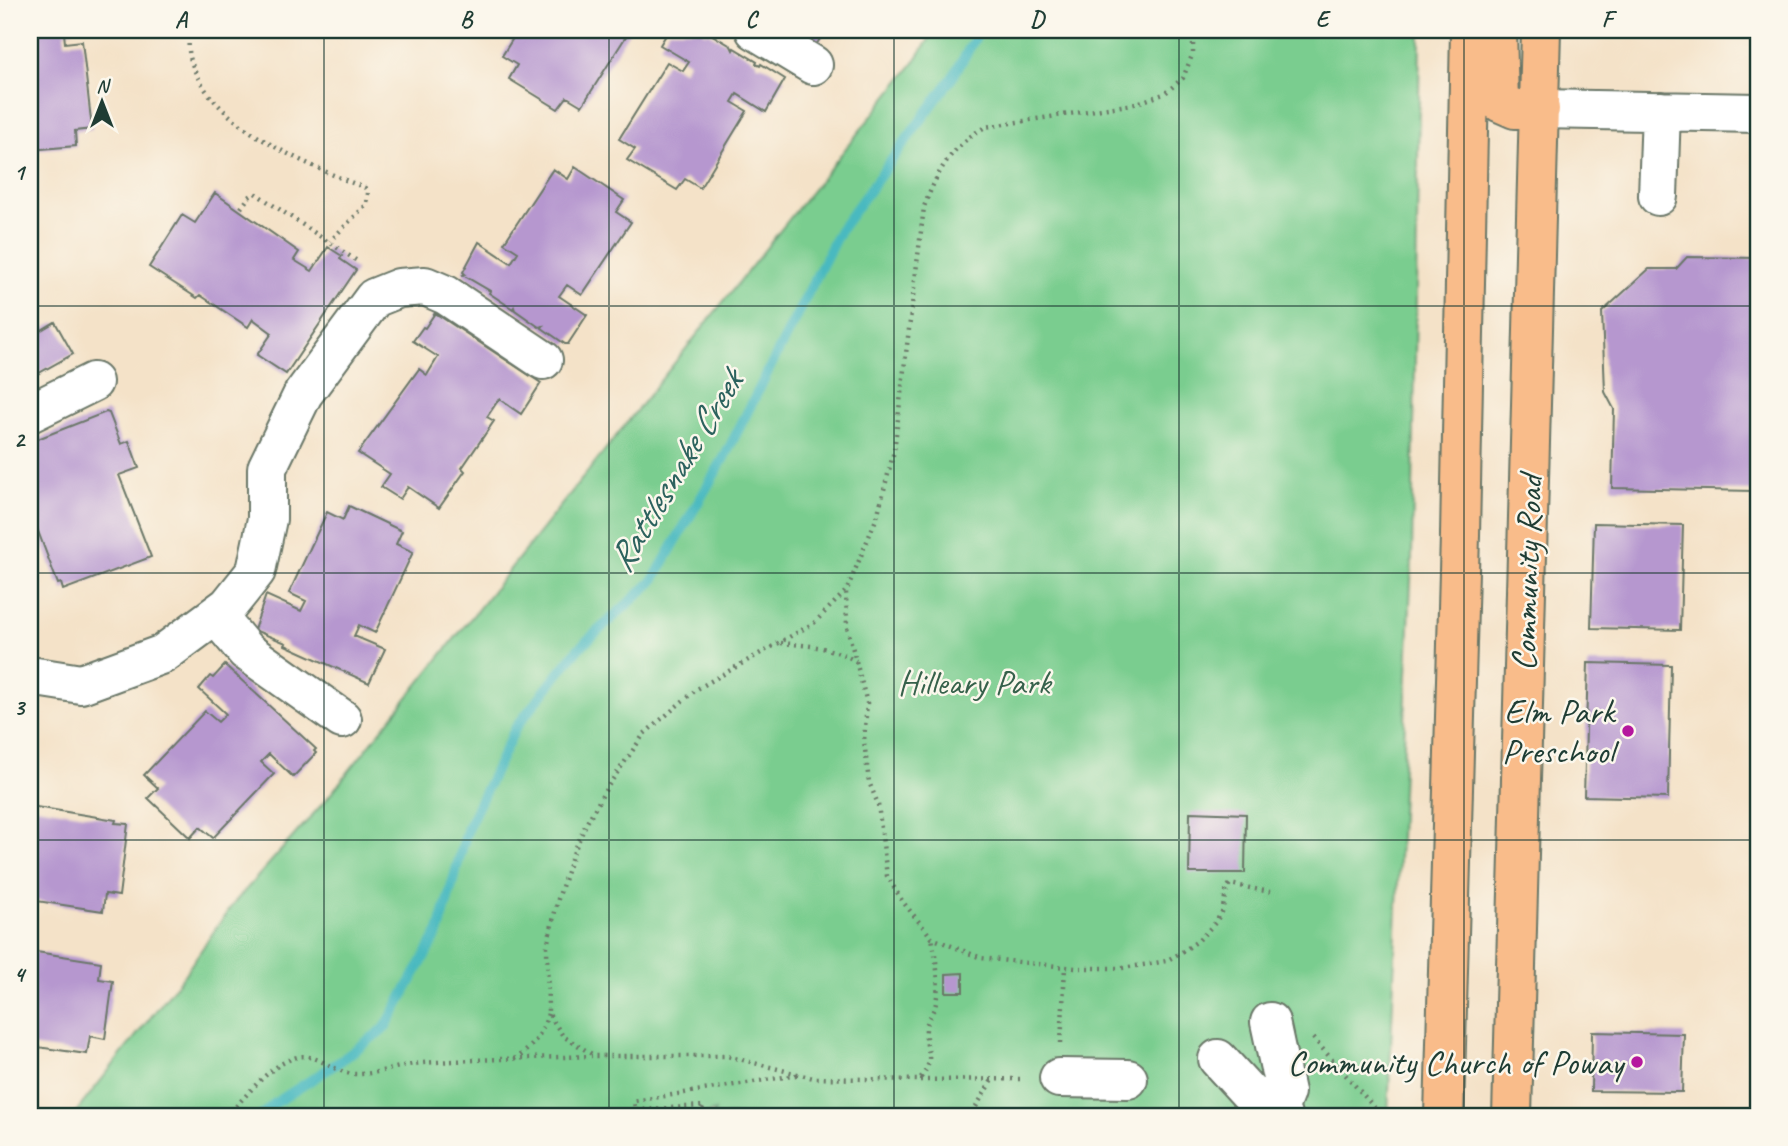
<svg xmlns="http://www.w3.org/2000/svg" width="1788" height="1146" font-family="Caveat,sans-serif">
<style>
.green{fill:#7acd8f;stroke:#4c8562;stroke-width:2}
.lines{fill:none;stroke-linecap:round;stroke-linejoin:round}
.stream{stroke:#4ab9c0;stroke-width:10}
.building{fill:#b697cf}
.minor-casing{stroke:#6a7768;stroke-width:42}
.major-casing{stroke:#6a7768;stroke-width:42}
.path{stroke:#6a7768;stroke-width:4.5;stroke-dasharray:2 5;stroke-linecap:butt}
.minor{stroke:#fff;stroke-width:38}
.major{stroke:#f9bc8a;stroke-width:38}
.grid{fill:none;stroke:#1f3d34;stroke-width:2;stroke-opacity:0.55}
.poi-dot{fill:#b5179e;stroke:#fbf7ec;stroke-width:2.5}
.labels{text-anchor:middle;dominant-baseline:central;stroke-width:5;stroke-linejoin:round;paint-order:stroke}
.street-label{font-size:35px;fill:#1f3d34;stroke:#fbf7ec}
.park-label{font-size:35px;fill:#36614b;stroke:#fbf7ec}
.poi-label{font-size:35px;fill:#1f3d34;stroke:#fbf7ec;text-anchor:end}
.water-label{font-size:37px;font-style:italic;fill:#2c625e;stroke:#fbf7ec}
.neatline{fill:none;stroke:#1f3d34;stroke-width:2.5}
.grid-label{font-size:23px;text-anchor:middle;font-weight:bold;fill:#1f3d34}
</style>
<rect width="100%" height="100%" fill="#fbf7ec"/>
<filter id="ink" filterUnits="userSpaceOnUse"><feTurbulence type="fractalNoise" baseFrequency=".0143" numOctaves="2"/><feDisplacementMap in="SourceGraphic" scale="14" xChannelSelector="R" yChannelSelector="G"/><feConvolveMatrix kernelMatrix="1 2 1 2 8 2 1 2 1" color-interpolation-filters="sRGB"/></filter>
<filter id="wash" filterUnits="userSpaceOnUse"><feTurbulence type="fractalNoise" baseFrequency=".00686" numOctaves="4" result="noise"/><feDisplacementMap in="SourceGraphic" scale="28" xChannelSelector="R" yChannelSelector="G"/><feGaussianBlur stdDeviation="1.57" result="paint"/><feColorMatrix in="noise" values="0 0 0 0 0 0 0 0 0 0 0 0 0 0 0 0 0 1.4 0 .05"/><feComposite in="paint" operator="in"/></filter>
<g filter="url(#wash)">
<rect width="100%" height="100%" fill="#f4e2c8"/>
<path class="green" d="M 935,30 L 1420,30 L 1412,558 L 1388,1116 L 926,1114 L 924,1116 L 713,1116 L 715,1111 L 702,1116 L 73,1116 L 184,975 L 232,905 L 325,801 L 913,64 Z"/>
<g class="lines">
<path class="stream" d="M 261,1116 L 274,1104 L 339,1062 L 385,1028 L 439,931 L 468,827 L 516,727 L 579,648 L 652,582 L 725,456 L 840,230 L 952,78 L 980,30"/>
</g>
<g id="blocks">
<path class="building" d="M 30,30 L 75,30 L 64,33 L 65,43 L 82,41 L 92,129 L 75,131 L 76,146 L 30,150 Z
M 518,30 L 630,30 L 582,106 L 567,97 L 558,109 L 509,79 L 517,65 L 502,56 Z
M 669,30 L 703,30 L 702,32 L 706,33 L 707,32 L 731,46 L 733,50 L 734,48 L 757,62 L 756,64 L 760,66 L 761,64 L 785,79 L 766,112 L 737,94 L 732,102 L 747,111 L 700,188 L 685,179 L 677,190 L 627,160 L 635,149 L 619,139 L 667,62 L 683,71 L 689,62 L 660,45 Z
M 790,30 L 826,30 L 816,45 Z
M 575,167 L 624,200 L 616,212 L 631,222 L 582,295 L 567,285 L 559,296 L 587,315 L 568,344 L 565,344 L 542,328 L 543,326 L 539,327 L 515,310 L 514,307 L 513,309 L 489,293 L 490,291 L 463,275 L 465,274 L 463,272 L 479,242 L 511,263 L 518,252 L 504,243 L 553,169 L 568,179 Z
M 215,193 L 299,252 L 294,260 L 312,271 L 328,247 L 342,256 L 340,259 L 356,270 L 286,374 L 257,355 L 272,333 L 253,319 L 248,327 L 200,295 L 197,298 L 149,267 L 182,215 L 195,223 Z
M 1687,257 L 1758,258 L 1758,454 L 1754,456 L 1753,491 L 1612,488 L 1614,409 L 1605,392 L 1602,312 L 1649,269 L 1676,269 Z
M 435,313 L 541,383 L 521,414 L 499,399 L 487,417 L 494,421 L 462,468 L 465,471 L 439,508 L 408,487 L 400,499 L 381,487 L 390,474 L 358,453 L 419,369 L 427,375 L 438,357 L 413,341 L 423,327 L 425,328 Z
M 55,322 L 73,354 L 30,378 L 30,337 Z
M 106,412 L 109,413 L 121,444 L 129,441 L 139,468 L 119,475 L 151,557 L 63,590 L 61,583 L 58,584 L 30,510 L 30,442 Z
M 349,506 L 402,531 L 396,544 L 413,552 L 375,633 L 359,625 L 354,636 L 385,649 L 369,683 L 285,645 L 286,643 L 254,630 L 266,595 L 301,611 L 306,601 L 289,593 L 327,512 L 343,520 Z
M 1594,523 L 1683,525 L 1680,630 L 1591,628 Z
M 1588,663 L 1671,665 L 1668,798 L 1584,796 Z
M 225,665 L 316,749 L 314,751 L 316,753 L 293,777 L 269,754 L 261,762 L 274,774 L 213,838 L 200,827 L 190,838 L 148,798 L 158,788 L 144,775 L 205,711 L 218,722 L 226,714 L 199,689 L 210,676 L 213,678 Z
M 30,806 L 116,820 L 115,823 L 128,824 L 119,896 L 105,894 L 103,911 L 30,900 Z
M 1190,812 L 1246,814 L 1245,873 L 1189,873 Z
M 30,951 L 101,962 L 99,979 L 113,981 L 105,1039 L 90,1036 L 87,1054 L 30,1046 Z
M 963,973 L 963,992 L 946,992 L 946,974 Z
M 1592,1032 L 1684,1034 L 1682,1092 L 1591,1091 Z"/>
</g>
</g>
<g filter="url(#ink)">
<use href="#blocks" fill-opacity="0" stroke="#6a7768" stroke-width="2"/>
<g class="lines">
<defs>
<path id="minor" d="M 755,30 L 813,65
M 1540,109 L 1758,113
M 1658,196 L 1661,111
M 30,413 L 93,382
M 216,615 L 246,651 L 342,719
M 30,676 L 81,684 L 163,654 L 228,606 L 256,571 L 267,519 L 267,468 L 303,394 L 374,298 L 399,288 L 425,286 L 446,295 L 543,360
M 1270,1022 L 1285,1092 L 1278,1110
M 1218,1059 L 1262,1107 L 1278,1110 L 1282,1116
M 1059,1078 L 1128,1079"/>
<path id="major" d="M 1497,30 L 1499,102 L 1515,109 L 1540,109
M 1444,1116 L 1460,535 L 1470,30
M 1512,1116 L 1541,30"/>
</defs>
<use href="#minor" class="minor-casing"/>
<use href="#major" class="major-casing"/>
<path class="path" d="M 188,30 C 189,38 188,48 190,57 C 207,125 306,164 365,188 L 368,193 L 367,204 L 330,241
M 1193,30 L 1193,53 L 1183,78 L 1164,94 L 1134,104 L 985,127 C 951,146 937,172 924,207 L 894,451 L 877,517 L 846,592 L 847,627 L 867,703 L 864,741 L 869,782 L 878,804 L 887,876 L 903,902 L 932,938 L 981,958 L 1075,968 L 1122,968 L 1150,964 L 1166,961 L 1182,952 L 1199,940 L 1215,923 L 1222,912 L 1227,888 L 1230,884 L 1270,892
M 241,208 L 249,197 L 255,193 L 360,263
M 845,592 L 814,623 L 697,689 L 644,734 L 606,789 L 586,824 L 572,856 L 558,899 L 547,946 L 548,1013 L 563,1036 L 595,1056 L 727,1056 L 813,1078 L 919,1080 C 938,1056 924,1053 926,1029 C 926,1020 934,1012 936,1003 C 940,980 936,960 932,938
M 781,643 C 811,646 829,646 856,661
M 1313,1038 L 1382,1116
M 1061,1043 L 1065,967
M 514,1059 C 532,1049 543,1033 548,1013
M 920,1080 L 1023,1079
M 30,1113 L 55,1116
M 226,1116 C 248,1096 265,1068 294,1058 C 315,1050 333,1073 354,1074 C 377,1075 399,1065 422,1063 C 478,1059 536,1058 592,1056
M 699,1116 L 704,1106 L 635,1110 L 634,1101 L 797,1075
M 966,1116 L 973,1112 L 992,1080"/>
<use href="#minor" class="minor"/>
<use href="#major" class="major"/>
</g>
</g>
<path class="grid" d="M 324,30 L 324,1116M 609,30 L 609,1116M 894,30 L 894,1116M 1179,30 L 1179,1116M 1464,30 L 1464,1116M 30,306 L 1758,306M 30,573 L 1758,573M 30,840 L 1758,840"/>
<g class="poi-dot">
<circle cx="1628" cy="731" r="7"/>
<circle cx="1637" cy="1062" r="7"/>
</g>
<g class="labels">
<g class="street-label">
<text transform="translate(1527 573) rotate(-88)">Community Road</text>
</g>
<g class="park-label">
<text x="974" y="682">Hilleary Park</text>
</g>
<g class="poi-label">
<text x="1614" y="711">Elm Park<tspan x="1614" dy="40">Preschool</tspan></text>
<text x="1623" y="1062">Community Church of Poway</text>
</g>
<g class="water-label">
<text transform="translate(675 471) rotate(-59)">Rattlesnake Creek</text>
</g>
</g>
<rect width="1788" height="1146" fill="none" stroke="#fbf7ec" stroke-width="77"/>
<g transform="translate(102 102)" stroke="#fbf7ec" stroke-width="5" paint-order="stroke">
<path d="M0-5L12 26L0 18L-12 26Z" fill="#1f3d34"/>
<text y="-10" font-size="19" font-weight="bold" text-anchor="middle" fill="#1f3d34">N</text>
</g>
<rect x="38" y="38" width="1712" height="1070" class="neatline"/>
<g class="grid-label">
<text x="181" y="27">A</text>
<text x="466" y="27">B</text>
<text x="751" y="27">C</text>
<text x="1037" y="27">D</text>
<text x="1322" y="27">E</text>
<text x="1607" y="27">F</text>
<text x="19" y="180">1</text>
<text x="19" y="447">2</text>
<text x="19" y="715">3</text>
<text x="19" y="982">4</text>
</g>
</svg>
